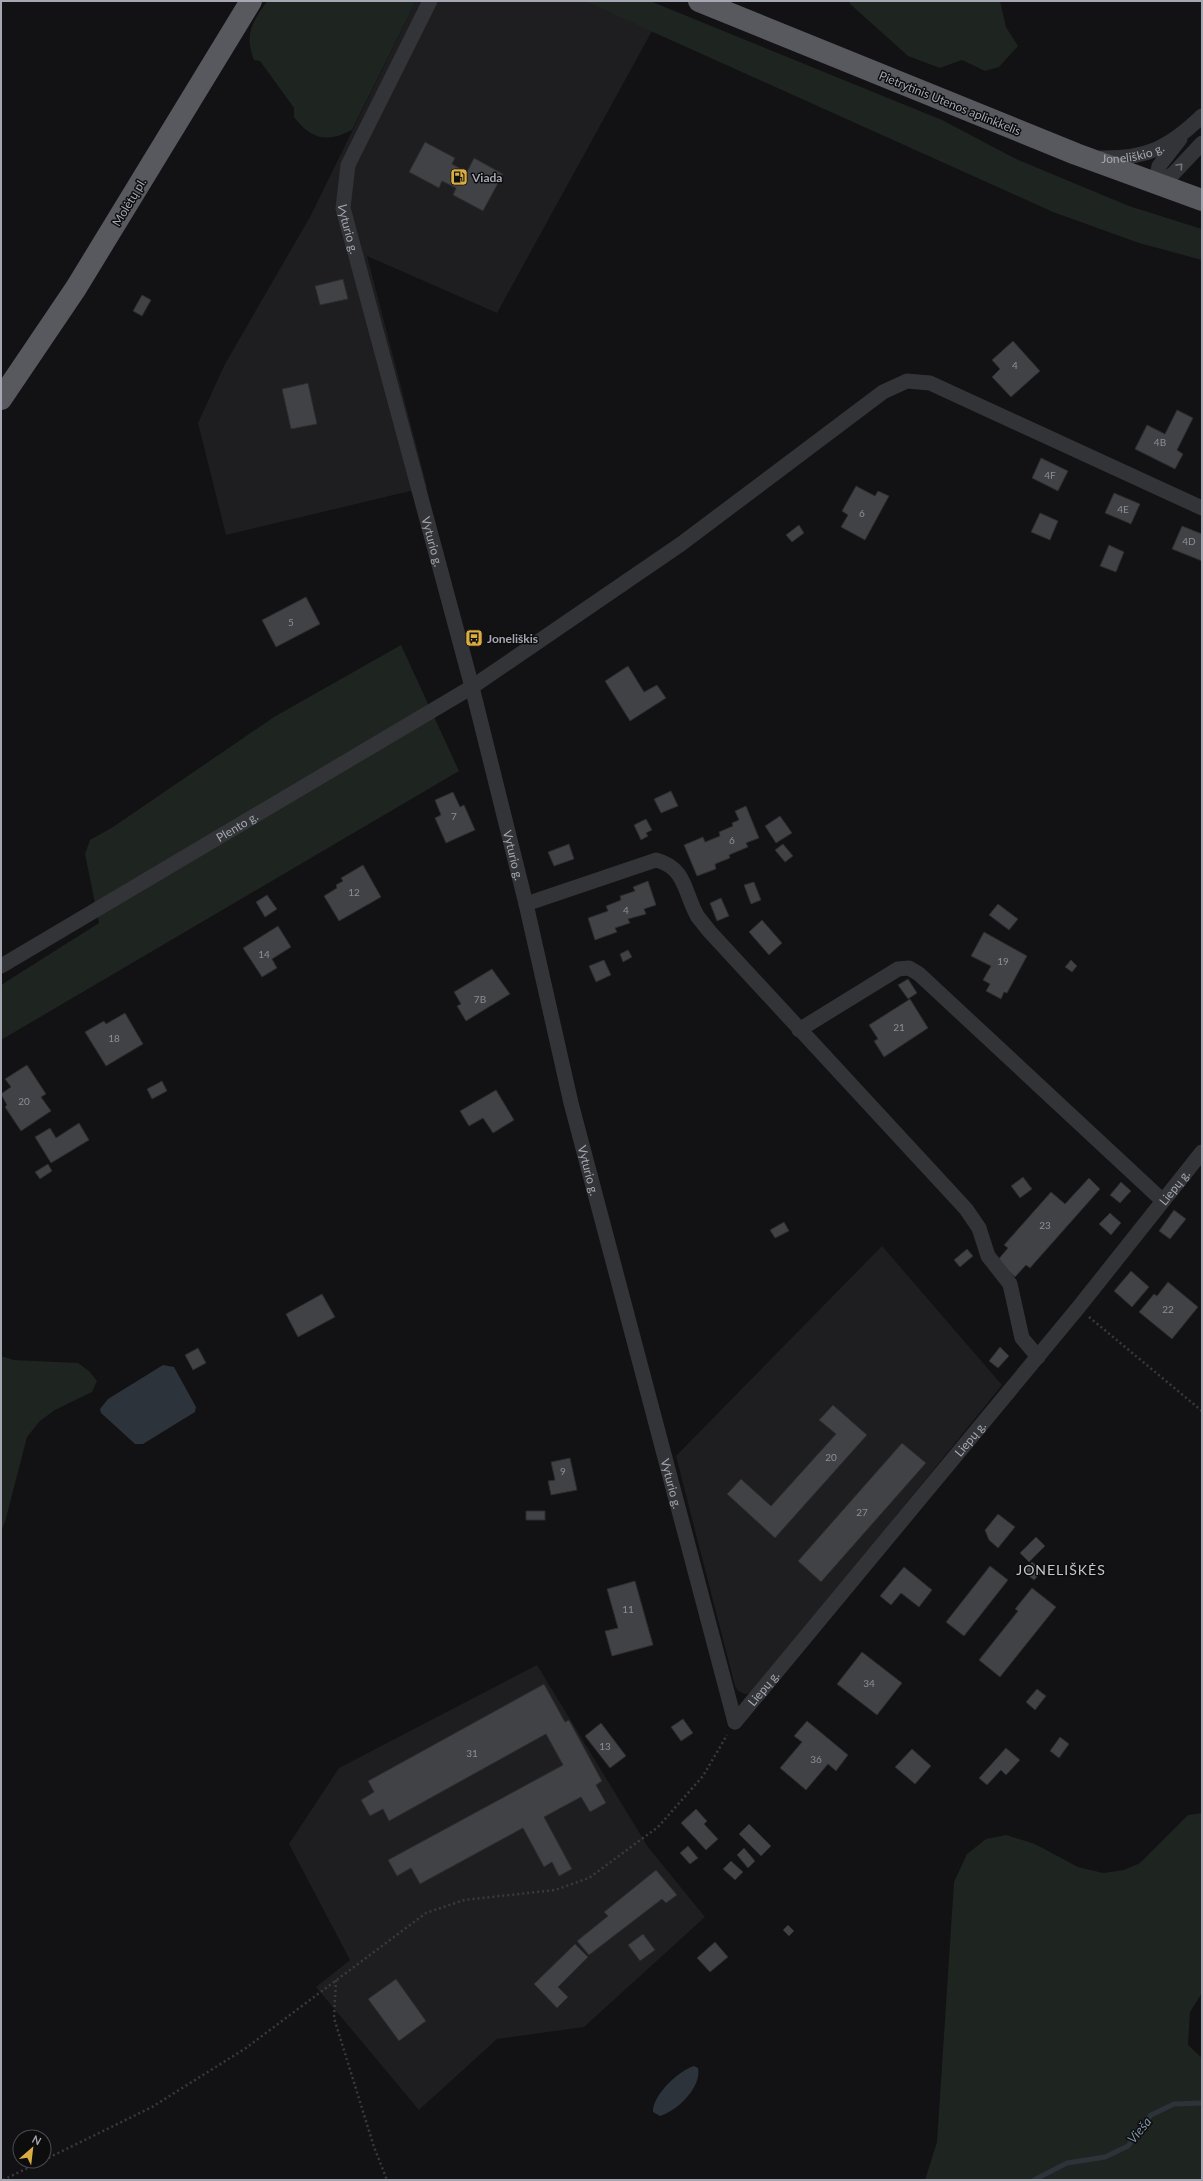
<svg xmlns="http://www.w3.org/2000/svg" width="1203" height="2181" font-family="Lato,sans-serif">
<style>
.built{fill:#1e1e20}
.green{fill:#1e241f}
.water{fill:#2d333a}
.lines{fill:none;stroke-linecap:round;stroke-linejoin:round}
.stream{stroke:#2d333a;stroke-width:5}
.building{fill:#414246;stroke:#2c2c2e}
.path{stroke:#393a3e;stroke-width:2.5;stroke-dasharray:2 3;stroke-linecap:butt}
.minor{stroke:#333437;stroke-width:15}
.trunk{stroke:#58595f;stroke-width:22}
.oneway{stroke:#72747b}
.labels{text-anchor:middle;dominant-baseline:central;stroke-width:3;stroke-linejoin:round;paint-order:stroke}
.number-label{font-size:10px;fill:#8c8e97}
.street-label{font-size:12px;fill:#a5a8b2;stroke:#0d0d0e}
.poi-label{font-size:12px;font-weight:bold;fill:#a5a8b2;stroke:#0d0d0e;text-anchor:start}
.water-label{font-size:13px;font-style:italic;fill:#7f94a9;stroke:#0d0d0e}
.quarter-label{font-size:14px;letter-spacing:1px;fill:#c5c7ce;stroke:#0d0d0e}
</style>
<rect width="100%" height="100%" fill="#121113"/>
<path class="built" d="M 416,1 L 584,1 L 652,31 L 497,313 L 367,256 L 427,487 L 226,535 L 198,423 L 225,364 L 310,217 Z
M 882,1246 L 1002,1385 L 753,1693 L 745,1694 L 738,1691 L 735,1686 L 676,1456 Z
M 537,1665 L 648,1847 L 705,1917 L 584,2027 L 497,2039 L 419,2110 L 316,1987 L 350,1960 L 289,1844 L 339,1768 Z"/>
<path class="green" d="M 267,1 L 416,1 L 352,130 C 326,143 312,140 294,117 L 294,108 L 260,61 L 254,60 C 244,34 252,23 267,1 Z
M 584,1 L 650,1 L 942,120 L 1016,159 L 1129,206 L 1202,229 L 1202,260 L 1139,243 L 1053,212 Z
M 852,1 L 1000,1 L 1006,27 L 1018,46 L 999,67 L 985,71 L 962,60 L 940,68 L 908,56 L 849,3 Z
M 401,645 L 459,771 L 1,1040 L 1,985 L 99,923 L 85,854 L 90,840 L 113,827 L 274,717 Z
M 1,1356 L 14,1360 L 78,1363 L 89,1371 L 97,1381 L 92,1392 L 55,1410 L 40,1421 L 27,1437 L 5,1522 L 1,1531 Z
M 1202,1813 L 1202,1993 L 1190,2012 L 1188,2045 L 1202,2058 L 1202,2180 L 925,2180 L 937,2142 L 954,1882 L 967,1854 L 986,1839 L 1006,1835 L 1035,1844 L 1078,1867 L 1103,1873 L 1124,1870 L 1140,1863 L 1188,1815 Z"/>
<path class="water" d="M 163,1365 L 174,1367 L 196,1407 L 195,1412 L 143,1444 L 135,1444 L 101,1413 L 100,1409 L 108,1399 Z
M 694,2066 L 698,2068 C 702,2087 677,2111 660,2116 L 653,2112 C 652,2096 679,2070 694,2066 Z"/>
<g class="lines">
<path class="stream" d="M 1034,2180 L 1067,2163 L 1105,2157 L 1128,2146 L 1151,2115 L 1174,2104 L 1202,2103"/>
</g>
<path class="building" d="M 425,142 L 455,158 L 452,164 L 467,172 L 474,158 L 503,174 L 483,211 L 453,195 L 456,188 L 442,181 L 439,188 L 409,172 Z
M 343,279 L 348,299 L 320,305 L 315,286 Z
M 142,295 L 151,300 L 142,316 L 133,311 Z
M 1013,341 L 1040,371 L 1011,397 L 992,377 L 1000,369 L 992,360 Z
M 308,383 L 317,424 L 291,429 L 282,389 Z
M 1177,410 L 1193,418 L 1177,450 L 1183,454 L 1175,469 L 1135,449 L 1147,425 L 1165,434 Z
M 1041,458 L 1068,471 L 1058,491 L 1032,478 Z
M 856,486 L 875,496 L 878,491 L 889,496 L 865,540 L 841,527 L 848,515 L 842,511 Z
M 1114,493 L 1140,504 L 1131,524 L 1105,513 Z
M 1040,513 L 1058,521 L 1050,540 L 1031,532 Z
M 799,525 L 804,533 L 792,542 L 786,535 Z
M 1182,526 L 1202,534 L 1202,561 L 1172,549 Z
M 1109,545 L 1124,552 L 1116,572 L 1100,566 Z
M 306,597 L 320,624 L 276,647 L 262,620 Z
M 628,666 L 644,692 L 657,685 L 666,698 L 630,721 L 605,681 Z
M 671,791 L 678,806 L 661,813 L 654,799 Z
M 453,792 L 460,807 L 464,805 L 475,830 L 446,843 L 435,818 L 441,815 L 435,800 Z
M 746,806 L 759,838 L 746,843 L 748,847 L 729,855 L 730,858 L 715,864 L 716,869 L 697,876 L 684,845 L 703,837 L 705,842 L 720,836 L 719,832 L 733,826 L 732,823 L 739,820 L 735,811 Z
M 780,816 L 792,833 L 776,843 L 765,826 Z
M 646,819 L 652,830 L 646,833 L 648,836 L 641,840 L 634,825 Z
M 569,844 L 574,859 L 554,866 L 548,852 Z
M 783,844 L 793,856 L 785,862 L 775,850 Z
M 363,865 L 381,897 L 339,921 L 324,896 L 337,888 L 336,885 L 343,881 L 341,878 Z
M 648,881 L 656,905 L 644,909 L 646,914 L 628,919 L 630,923 L 615,928 L 617,932 L 595,940 L 588,918 L 608,911 L 606,906 L 621,900 L 620,896 L 635,891 L 633,887 Z
M 754,882 L 761,900 L 751,904 L 744,885 Z
M 267,895 L 277,909 L 265,917 L 256,902 Z
M 721,898 L 729,916 L 717,921 L 710,903 Z
M 998,904 L 1018,919 L 1009,930 L 989,915 Z
M 762,920 L 782,943 L 769,955 L 749,932 Z
M 278,926 L 291,947 L 272,959 L 277,968 L 262,977 L 243,948 Z
M 984,932 L 1027,956 L 1007,993 L 1004,992 L 1001,999 L 986,991 L 990,984 L 983,980 L 991,966 L 971,956 Z
M 628,950 L 632,957 L 623,962 L 620,954 Z
M 604,960 L 611,975 L 596,982 L 589,966 Z
M 1071,960 L 1077,966 L 1072,972 L 1065,967 Z
M 492,969 L 510,994 L 466,1021 L 457,1006 L 461,1004 L 454,992 Z
M 908,979 L 917,993 L 908,999 L 898,985 Z
M 910,999 L 928,1028 L 884,1057 L 874,1041 L 878,1039 L 869,1025 Z
M 125,1013 L 143,1044 L 106,1066 L 85,1032 L 104,1021 L 106,1024 Z
M 27,1065 L 46,1094 L 41,1097 L 51,1111 L 21,1131 L 5,1107 L 7,1105 L 1,1094 L 11,1087 L 5,1079 Z
M 162,1081 L 167,1091 L 152,1099 L 147,1089 Z
M 496,1090 L 514,1120 L 493,1133 L 483,1118 L 469,1126 L 460,1111 Z
M 79,1123 L 89,1140 L 51,1163 L 35,1137 L 50,1128 L 56,1138 Z
M 48,1164 L 52,1171 L 40,1179 L 35,1172 Z
M 1023,1177 L 1032,1189 L 1020,1198 L 1011,1186 Z
M 1089,1178 L 1100,1189 L 1030,1268 L 1026,1265 L 1015,1277 L 997,1261 L 1008,1248 L 1004,1245 L 1051,1192 L 1065,1204 Z
M 1121,1182 L 1131,1191 L 1120,1203 L 1110,1195 Z
M 1174,1210 L 1186,1219 L 1170,1239 L 1159,1231 Z
M 1110,1213 L 1121,1223 L 1111,1235 L 1099,1224 Z
M 784,1222 L 789,1231 L 775,1238 L 770,1230 Z
M 967,1249 L 973,1256 L 960,1267 L 954,1260 Z
M 1131,1271 L 1149,1287 L 1132,1307 L 1114,1291 Z
M 1168,1282 L 1198,1307 L 1172,1339 L 1139,1312 L 1154,1294 L 1157,1296 Z
M 322,1294 L 335,1317 L 298,1337 L 286,1314 Z
M 1000,1347 L 1009,1356 L 998,1368 L 989,1361 Z
M 198,1348 L 206,1363 L 193,1370 L 185,1355 Z
M 833,1405 L 867,1435 L 775,1538 L 727,1494 L 741,1479 L 771,1506 L 836,1434 L 819,1420 Z
M 902,1443 L 926,1463 L 821,1582 L 798,1561 Z
M 570,1458 L 577,1490 L 551,1495 L 548,1481 L 555,1480 L 551,1462 Z
M 526,1511 L 545,1511 L 545,1520 L 526,1520 Z
M 998,1514 L 1015,1527 L 998,1548 L 989,1540 L 985,1530 Z
M 1036,1537 L 1045,1546 L 1029,1562 L 1020,1553 Z
M 1032,1562 L 1043,1571 L 1034,1580 L 1024,1572 Z
M 990,1566 L 1008,1580 L 964,1636 L 946,1622 Z
M 904,1567 L 932,1590 L 919,1607 L 901,1593 L 891,1605 L 880,1596 Z
M 635,1581 L 653,1645 L 612,1656 L 605,1631 L 618,1628 L 607,1589 Z
M 1032,1588 L 1056,1607 L 1000,1677 L 979,1660 L 1018,1611 L 1015,1609 Z
M 862,1652 L 902,1683 L 877,1715 L 837,1684 Z
M 544,1684 L 565,1722 L 569,1720 L 602,1781 L 596,1785 L 606,1803 L 590,1812 L 581,1797 L 544,1817 L 572,1869 L 559,1876 L 552,1862 L 544,1867 L 523,1828 L 420,1884 L 411,1868 L 397,1876 L 388,1860 L 563,1765 L 546,1734 L 389,1821 L 383,1809 L 370,1816 L 361,1800 L 374,1792 L 368,1781 Z
M 1037,1689 L 1046,1696 L 1035,1710 L 1026,1702 Z
M 683,1719 L 693,1733 L 681,1741 L 671,1727 Z
M 807,1721 L 848,1755 L 836,1771 L 828,1764 L 806,1790 L 780,1768 L 802,1742 L 794,1736 Z
M 601,1723 L 626,1756 L 610,1768 L 585,1736 Z
M 1060,1737 L 1069,1744 L 1059,1758 L 1050,1751 Z
M 1006,1748 L 1020,1760 L 1006,1775 L 1001,1770 L 987,1785 L 979,1778 Z
M 912,1749 L 931,1766 L 915,1784 L 895,1767 Z
M 696,1809 L 707,1821 L 704,1824 L 718,1839 L 706,1850 L 681,1823 Z
M 749,1824 L 771,1846 L 761,1856 L 739,1834 Z
M 688,1846 L 698,1858 L 690,1864 L 680,1853 Z
M 744,1848 L 755,1861 L 748,1868 L 737,1855 Z
M 731,1861 L 743,1872 L 735,1880 L 723,1869 Z
M 656,1870 L 677,1895 L 666,1903 L 662,1899 L 589,1955 L 577,1941 L 608,1916 L 604,1912 Z
M 788,1925 L 794,1931 L 789,1936 L 783,1930 Z
M 643,1934 L 655,1950 L 640,1961 L 628,1945 Z
M 715,1942 L 728,1957 L 710,1972 L 697,1958 Z
M 575,1944 L 588,1957 L 558,1987 L 568,1997 L 557,2008 L 534,1984 Z
M 396,1979 L 426,2021 L 399,2041 L 368,1999 Z"/>
<g class="lines">
<path class="path" d="M 1089,1317 L 1202,1411
M 336,1980 L 334,2018 L 374,2147 L 387,2180
M 44,2160 L 152,2107 L 246,2048 L 426,1913 L 464,1900 L 555,1890 L 589,1878 L 658,1827 L 703,1776 L 727,1735
M 3,2180 L 42,2161"/>
<g class="minor">
<path id="s1" d="M 430,1 L 348,165 L 343,208 L 472,687 L 526,904 L 571,1103 L 735,1722"/>
<path id="s2" d="M 1100,158 C 1146,159 1169,148 1202,116"/>
<path d="M 1155,185 L 1173,174 L 1202,143"/>
<path d="M 1155,185 L 1159,166 L 1180,139"/>
<path d="M 526,904 L 656,860 C 687,868 684,894 698,917 C 702,922 706,927 710,932 L 966,1209 L 979,1228 L 988,1256 L 1010,1284 L 1022,1338 L 1038,1357"/>
<path id="s3" d="M 1,966 L 472,687 L 681,544 L 883,392 L 907,381 L 930,383 L 1202,508"/>
<path d="M 799,1030 L 898,969 L 909,968 L 919,974 L 1163,1201"/>
<path id="s4" d="M 735,1722 L 1078,1308 L 1202,1152"/>
</g>
<path class="trunk" d="M 699,1 L 1076,154 L 1202,200
M 1,399 L 76,288 L 251,1"/>
</g>
<defs><path id="oneway-chevron" d="M-2-3.5L2.5 0L-2 3.5" fill="none" stroke-width="1.6" stroke-linecap="round" stroke-linejoin="round"/></defs>
<use class="oneway" href="#oneway-chevron" transform="translate(1180 166) rotate(-47)"/>
<defs>
<symbol id="fuel-square" viewBox="-11 -11 22 22"><rect x="-9" y="-9" width="18" height="18" rx="4" fill="#daad42" stroke="#0d0d0e"/><path d="M-5.5-6h7V0h2V4h1.3V-2.5L3-4.5l.8-.8L6-3V5H2.5V1h-1V6h-7ZM-4.2-4.7v3.2H.2V-4.7Z" fill="#111"/></symbol>
<symbol id="bus-square" viewBox="-11 -11 22 22"><rect x="-9" y="-9" width="18" height="18" rx="4" fill="#daad42" stroke="#0d0d0e"/><path d="M-5-6H5V4H4V6H2V4H-2V6H-4V4H-5ZM-3.5-4V0h7V-4ZM-3.5 1.2v1.5H-2V1.2ZM2 1.2v1.5H3.5V1.2Z" fill="#111"/></symbol>
</defs>
<g fill-rule="evenodd">
<use href="#fuel-square" x="449" y="167" width="20" height="20"/>
<use href="#bus-square" x="464" y="628" width="20" height="20"/>
</g>
<g class="labels">
<g class="number-label">
<text x="1015" y="365">4</text>
<text x="1160" y="442">4B</text>
<text x="1050" y="475">4F</text>
<text x="1123" y="509">4E</text>
<text x="862" y="513">6</text>
<text x="1189" y="541">4D</text>
<text x="291" y="622">5</text>
<text x="454" y="816">7</text>
<text x="732" y="840">6</text>
<text x="354" y="892">12</text>
<text x="626" y="910">4</text>
<text x="264" y="954">14</text>
<text x="1003" y="961">19</text>
<text x="480" y="999">7B</text>
<text x="899" y="1027">21</text>
<text x="114" y="1038">18</text>
<text x="24" y="1101">20</text>
<text x="1045" y="1225">23</text>
<text x="1168" y="1309">22</text>
<text x="831" y="1457">20</text>
<text x="563" y="1471">9</text>
<text x="862" y="1512">27</text>
<text x="628" y="1609">11</text>
<text x="869" y="1683">34</text>
<text x="605" y="1746">13</text>
<text x="472" y="1753">31</text>
<text x="816" y="1759">36</text>
</g>
<g class="street-label">
<text transform="translate(950 103) rotate(22)">Pietrytinis Utenos aplinkkelis</text>
<text stroke="none"><textPath href="#s2" startOffset="33">Joneliškio g.</textPath></text>
<text transform="translate(129 202) rotate(-59)">Molėtų pl.</text>
<text stroke="none"><textPath href="#s1" startOffset="248">Vyturio g.</textPath></text>
<text stroke="none"><textPath href="#s1" startOffset="572">Vyturio g.</textPath></text>
<text stroke="none"><textPath href="#s3" startOffset="274">Plento g.</textPath></text>
<text stroke="none"><textPath href="#s1" startOffset="896">Vyturio g.</textPath></text>
<text stroke="none"><textPath href="#s1" startOffset="1220">Vyturio g.</textPath></text>
<text stroke="none"><textPath href="#s4" startOffset="692">Liepų g.</textPath></text>
<text stroke="none"><textPath href="#s4" startOffset="368">Liepų g.</textPath></text>
<text stroke="none"><textPath href="#s1" startOffset="1544">Vyturio g.</textPath></text>
<text stroke="none"><textPath href="#s4" startOffset="44">Liepų g.</textPath></text>
</g>
<g class="poi-label">
<text x="472" y="177">Viada</text>
<text x="487" y="638">Joneliškis</text>
</g>
<g class="water-label">
<text transform="translate(1139 2130) rotate(-51)">Vieša</text>
</g>
<g class="quarter-label">
<text x="1061" y="1569">JONELIŠKĖS</text>
</g>
</g>
<rect width="1203" height="2181" fill="none" stroke="#a5a8b2" stroke-width="4"/>
<g transform="translate(32 2149) rotate(28)"><circle r="19" fill="#0d0d0e" stroke="#4a4b50"/>
<path d="M0-3L7 15L0 10L-7 15Z" fill="#daad42"/>
<text y="-6" font-size="11" font-weight="bold" text-anchor="middle" fill="#a5a8b2">N</text>
</g>
</svg>
